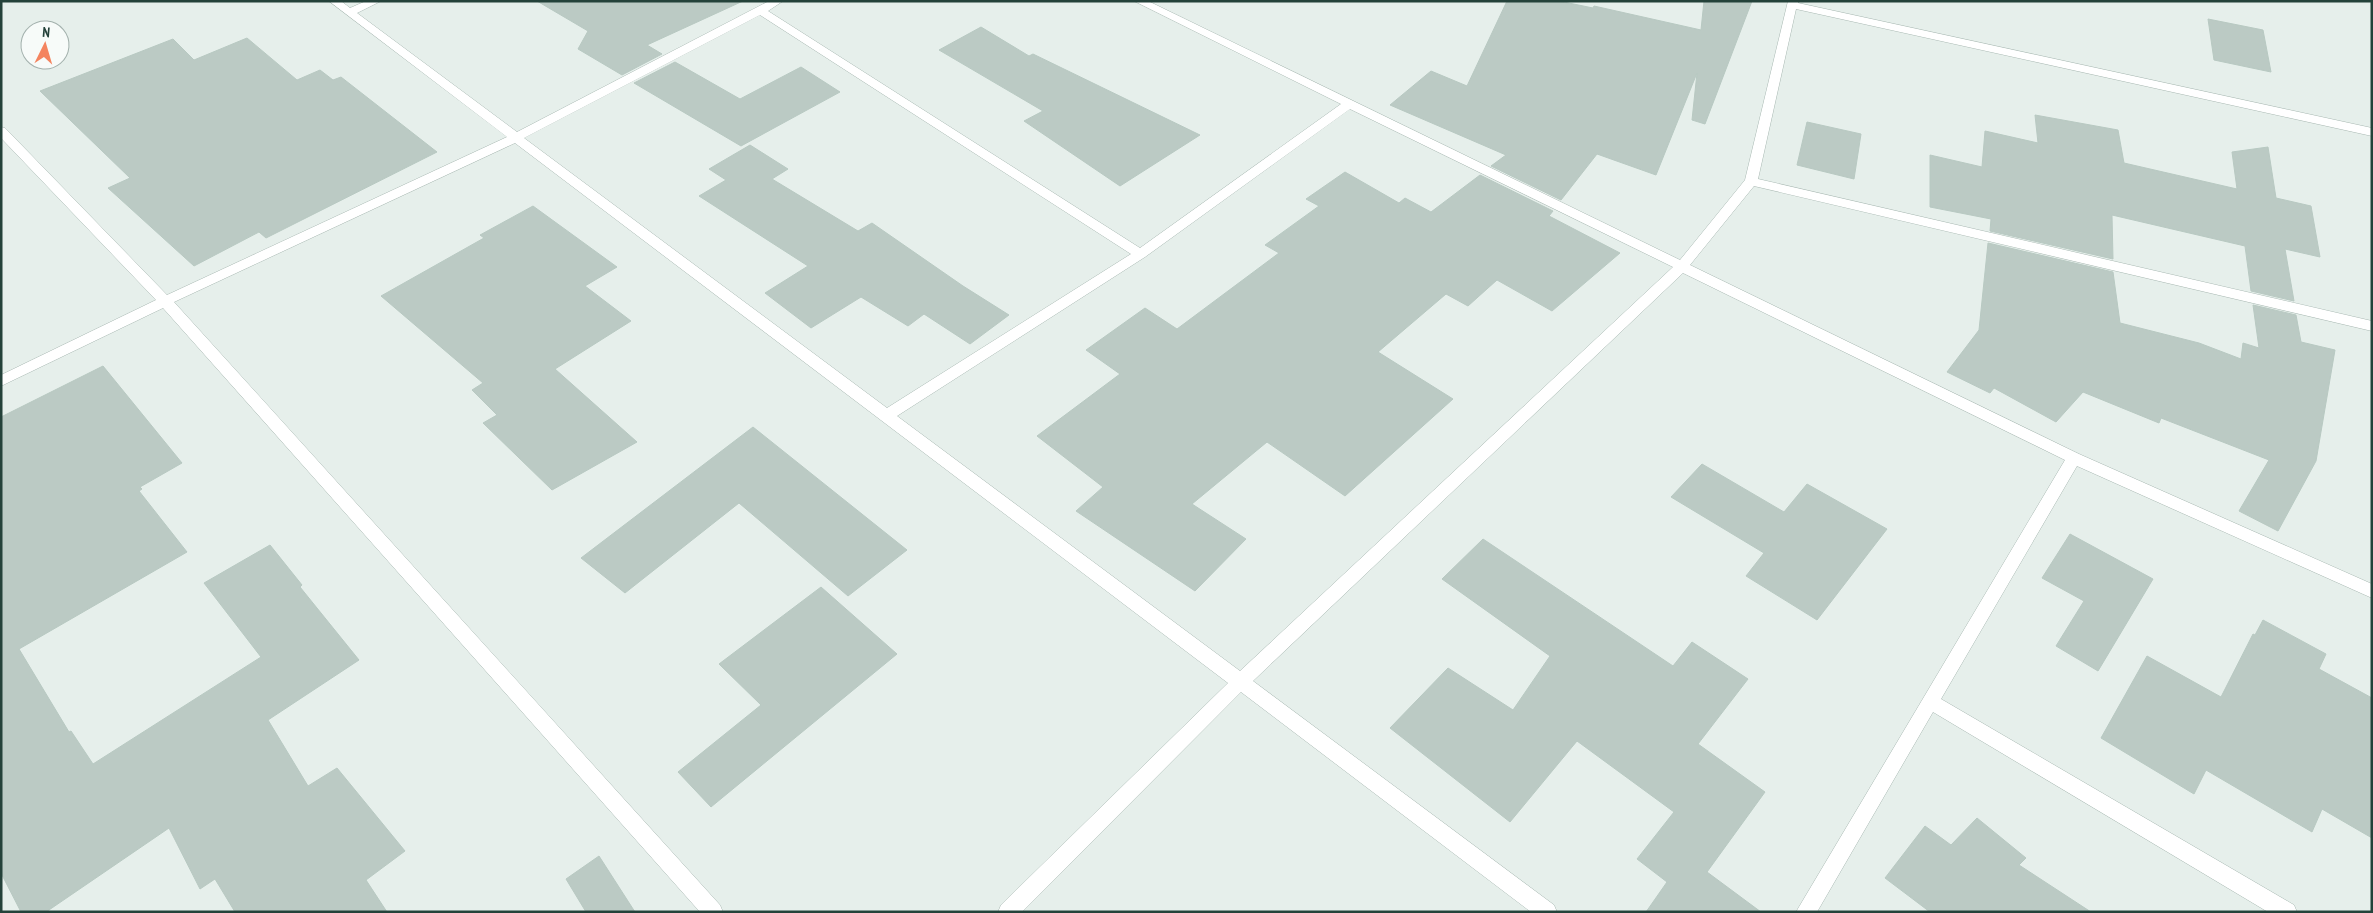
<svg xmlns="http://www.w3.org/2000/svg" width="2373" height="913" font-family="'PT Sans Narrow',sans-serif">
<style>
.building{fill:#bbcac4;stroke:#b8c9c2}
.lines{fill:none;stroke-linecap:round;stroke-linejoin:round}
.minor-casing{stroke:#a8b8b2;stroke-width:1}
.minor{fill:#fff;fill-rule:evenodd}
</style>
<rect width="100%" height="100%" fill="#e6efeb"/>
<path class="building" d="M 537,1 L 743,1 L 647,45 L 662,54 L 622,75 L 578,49 L 588,31 Z
M 1507,1 L 1559,1 L 1593,8 L 1594,6 L 1701,30 L 1704,1 L 1752,1 L 1705,124 L 1692,120 L 1697,73 L 1656,175 L 1597,154 L 1561,200 L 1491,166 L 1506,155 L 1390,105 L 1431,71 L 1467,86 Z
M 2208,19 L 2263,30 L 2271,72 L 2214,60 Z
M 981,27 L 1029,56 L 1033,54 L 1200,135 L 1120,186 L 1024,121 L 1043,111 L 939,50 Z
M 247,38 L 297,80 L 320,70 L 333,80 L 341,77 L 437,152 L 266,238 L 259,232 L 194,266 L 108,188 L 130,178 L 40,91 L 173,39 L 194,60 Z
M 675,62 L 740,99 L 801,67 L 840,92 L 741,146 L 634,83 Z
M 2035,115 L 2118,130 L 2124,163 L 2237,189 L 2232,152 L 2268,147 L 2276,198 L 2311,206 L 2320,257 L 2285,249 L 2294,301 L 2251,291 L 2245,246 L 2112,215 L 2113,259 L 1990,231 L 1991,219 L 1930,207 L 1930,155 L 1982,167 L 1985,131 L 2038,143 Z
M 1807,122 L 1861,134 L 1854,179 L 1797,165 Z
M 750,145 L 788,169 L 772,179 L 858,231 L 872,223 L 963,286 L 1009,315 L 970,344 L 924,314 L 908,326 L 861,297 L 811,328 L 765,293 L 808,266 L 699,196 L 726,180 L 709,169 Z
M 1345,172 L 1399,203 L 1405,198 L 1431,212 L 1480,175 L 1553,211 L 1549,216 L 1620,253 L 1552,311 L 1497,280 L 1468,306 L 1446,294 L 1378,352 L 1453,399 L 1345,496 L 1267,442 L 1192,504 L 1246,539 L 1195,591 L 1076,511 L 1103,487 L 1037,436 L 1120,374 L 1086,350 L 1145,308 L 1177,329 L 1279,253 L 1265,245 L 1319,206 L 1306,199 Z
M 533,206 L 617,267 L 585,286 L 631,321 L 555,369 L 637,442 L 552,490 L 483,423 L 497,415 L 472,390 L 483,383 L 381,296 L 484,238 L 480,235 Z
M 1988,243 L 2113,272 L 2120,323 L 2199,343 L 2241,359 L 2243,343 L 2259,348 L 2253,305 L 2296,315 L 2301,342 L 2335,350 L 2316,461 L 2278,531 L 2239,511 L 2269,460 L 2161,418 L 2159,423 L 2083,392 L 2056,422 L 1994,388 L 1990,393 L 1947,372 L 1979,330 Z
M 103,366 L 182,463 L 140,487 L 142,489 L 139,491 L 187,552 L 19,649 L 69,732 L 71,731 L 93,764 L 261,657 L 204,583 L 270,545 L 302,585 L 300,587 L 359,660 L 268,720 L 308,786 L 337,768 L 405,851 L 366,880 L 387,912 L 235,912 L 215,879 L 200,889 L 169,828 L 46,912 L 21,912 L 1,873 L 1,417 Z
M 753,427 L 907,550 L 848,596 L 739,503 L 625,593 L 581,558 Z
M 1702,464 L 1784,512 L 1807,484 L 1887,529 L 1817,620 L 1746,576 L 1764,553 L 1671,497 Z
M 2070,534 L 2153,579 L 2098,671 L 2056,646 L 2084,601 L 2042,578 Z
M 1483,539 L 1673,666 L 1692,642 L 1748,679 L 1698,744 L 1765,792 L 1707,872 L 1761,912 L 1646,912 L 1667,882 L 1637,859 L 1674,812 L 1577,741 L 1510,822 L 1390,728 L 1448,668 L 1513,710 L 1550,656 L 1442,579 Z
M 821,587 L 897,654 L 711,807 L 678,772 L 761,705 L 719,664 Z
M 2263,620 L 2326,654 L 2319,669 L 2372,698 L 2372,838 L 2322,809 L 2312,832 L 2206,770 L 2194,794 L 2101,738 L 2147,656 L 2221,697 L 2253,634 L 2255,635 Z
M 1977,818 L 2026,858 L 2019,865 L 2091,912 L 1930,912 L 1885,878 L 1925,826 L 1951,845 Z
M 599,856 L 635,912 L 586,912 L 566,879 Z"/>
<g class="lines">
<defs>
<path id="minor" d="M 329,1 L 341,1 L 350,8 L 366,1 L 381,1 L 357,13 L 517,132 L 769,1 L 783,1 L 768,11 L 1140,248 L 1341,104 L 1134,1 L 1148,1 L 1680,260 L 1745,180 L 1788,1 L 1798,1 L 1798,3 L 2372,128 L 2372,136 L 1796,9 L 1758,179 L 2372,321 L 2372,331 L 1754,186 L 1690,265 L 2079,454 L 2372,584 L 2372,598 L 2077,466 L 1941,699 L 2294,905 L 2297,912 L 2268,912 L 1933,712 L 1817,912 L 1796,912 L 2065,460 L 1683,273 L 1253,681 L 1554,905 L 1557,912 L 1531,912 L 1241,692 L 1022,912 L 998,912 L 1001,905 L 1228,683 L 515,143 L 174,302 L 720,905 L 723,912 L 700,912 L 163,308 L 1,386 L 1,375 L 156,300 L 1,138 L 1,127 L 5,128 L 167,295 L 507,137 ZM 760,15 L 1131,254 L 887,408 L 524,138 ZM 1350,109 L 1673,267 L 1240,671 L 897,416 L 1145,257 Z"/>
</defs>
<use href="#minor" class="minor-casing"/>
<use href="#minor" class="minor"/>
</g>
<rect width="2373" height="913" fill="none" stroke="#24423a" stroke-width="5"/>
<g transform="translate(45 45) rotate(5)"><circle r="24" fill="#f7fbf9" stroke="#a3b1ad"/>
<path d="M0-4L9 19L0 12L-9 19Z" fill="#f4845f"/>
<text y="-8" font-size="14" font-weight="bold" text-anchor="middle" fill="#24423a">N</text>
</g>
</svg>
